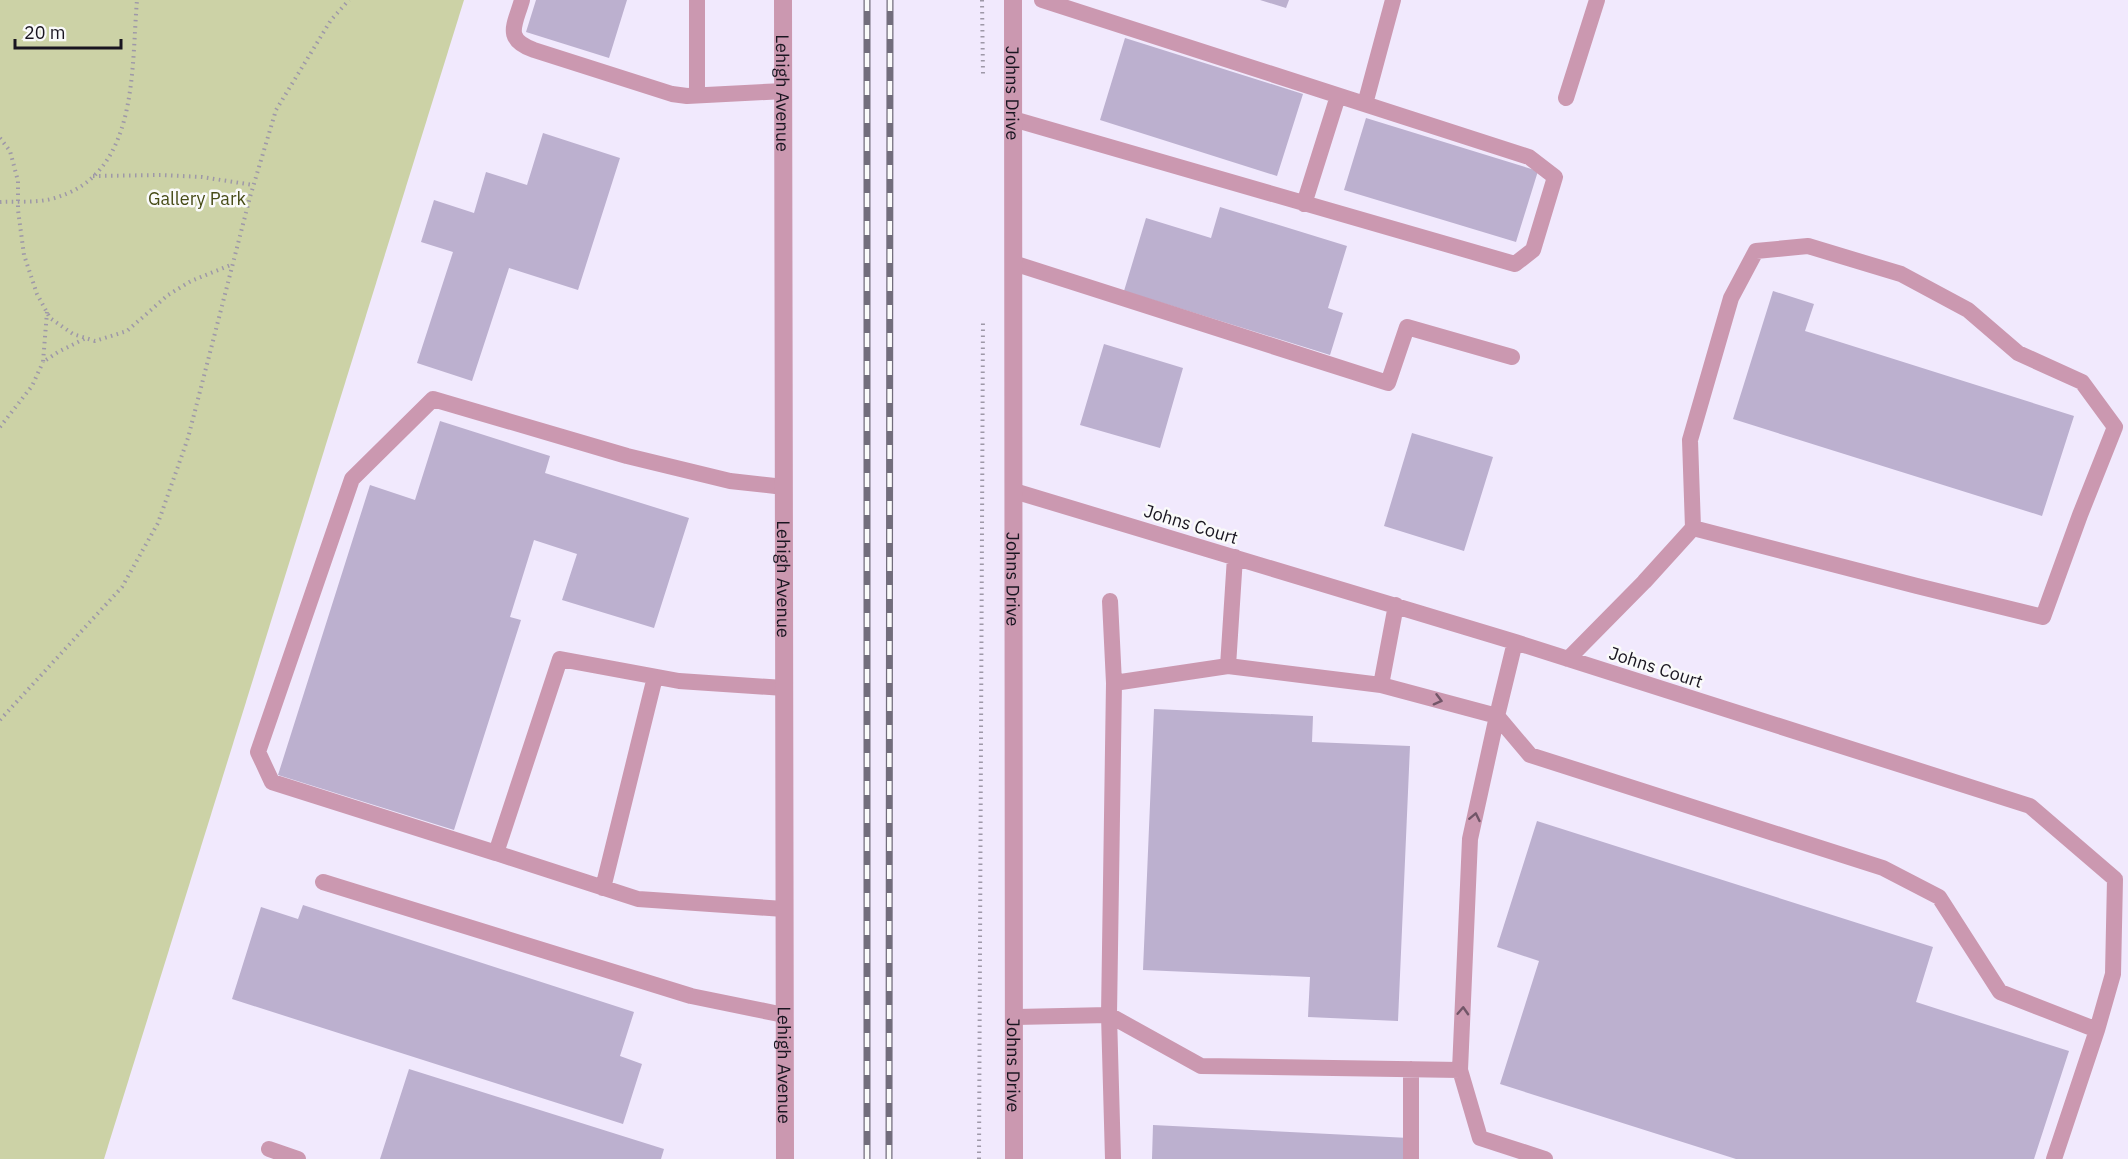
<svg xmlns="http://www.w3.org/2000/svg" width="2128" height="1159" font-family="'IBM Plex Sans',sans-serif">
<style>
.green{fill:#ccd2a6}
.building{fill:#bcb0cf}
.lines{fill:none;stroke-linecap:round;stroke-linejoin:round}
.path{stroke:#9e98a8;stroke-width:4;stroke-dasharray:1.5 4.5;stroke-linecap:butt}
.service{stroke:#cb98b0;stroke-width:16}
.tertiary{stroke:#cb98b0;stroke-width:18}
.rail-casing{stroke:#726d7c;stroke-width:7}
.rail{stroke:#fafafa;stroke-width:4.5;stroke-dasharray:14;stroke-linecap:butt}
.oneway{stroke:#725668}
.labels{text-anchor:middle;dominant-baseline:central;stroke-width:5;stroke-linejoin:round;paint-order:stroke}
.street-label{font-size:18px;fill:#191520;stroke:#fafafa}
.park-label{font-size:18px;fill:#464b16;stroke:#fafafa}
</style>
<rect width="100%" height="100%" fill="#f1e9fd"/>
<path class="green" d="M 0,0 L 464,0 L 104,1159 L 0,1159 Z"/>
<path class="building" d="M 536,0 L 627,0 L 609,58 L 526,32 Z
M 1260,0 L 1289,0 L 1286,8 Z
M 1125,38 L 1303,94 L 1277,176 L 1100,120 Z
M 1366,118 L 1538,171 L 1516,242 L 1344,190 Z
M 543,133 L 620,158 L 578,290 L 509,268 L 472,381 L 417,363 L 453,252 L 421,242 L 434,200 L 474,213 L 486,172 L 527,185 Z
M 1220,207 L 1347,246 L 1328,308 L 1343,313 L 1330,355 L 1124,291 L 1146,218 L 1211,238 Z
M 1773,291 L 1814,304 L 1805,331 L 2074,416 L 2042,516 L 1733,419 Z
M 1104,344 L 1183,368 L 1160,448 L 1080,425 Z
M 440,421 L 550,456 L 545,473 L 689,518 L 654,628 L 562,600 L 577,554 L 534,540 L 510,617 L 521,620 L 454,830 L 278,775 L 370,485 L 415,500 Z
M 1412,433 L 1493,457 L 1464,551 L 1384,526 Z
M 1154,709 L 1313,716 L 1312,742 L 1410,746 L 1398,1021 L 1308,1017 L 1310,977 L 1143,970 Z
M 1537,821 L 1933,947 L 1916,1002 L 2069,1051 L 2034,1159 L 1736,1159 L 1500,1084 L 1539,961 L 1497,947 Z
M 303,905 L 634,1012 L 620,1056 L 642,1064 L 623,1124 L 232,999 L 261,907 L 298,919 Z
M 409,1069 L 664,1149 L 661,1159 L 380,1159 Z
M 1153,1125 L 1409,1138 L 1408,1159 L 1152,1159 Z"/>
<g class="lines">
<path class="path" d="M 982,0 L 983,74
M 0,138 L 10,151 L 18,181 L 18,210 L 24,255 L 37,294 L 50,318 L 73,334 L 95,341 L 127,331 L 168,295 L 191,281 L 233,264
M 93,176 L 161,175 L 202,177 L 253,185
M 0,202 C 16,201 35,203 51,199 C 139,177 131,71 137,0
M 47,312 L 43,362 L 58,352 L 86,338
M 0,427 L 32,386 L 43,362
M 0,720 L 122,587 L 158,523 L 188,438 L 250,197 L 276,110 L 331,20 L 349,0
M 979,1159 L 983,319"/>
<path class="service" d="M 522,0 C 515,25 503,39 534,50 L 672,94 L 687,96 L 784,91
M 697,95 L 697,0
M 1566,98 L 1597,0
M 1365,104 L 1393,0
M 1013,119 L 1515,264 L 1533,250 L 1555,177 L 1529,157 L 1042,0
M 1304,204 L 1338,96
M 1013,263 L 1388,383 L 1407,327 L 1512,357
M 1014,491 L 1515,642 L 2030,806 L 2115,879 L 2113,974 L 2097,1030
M 1110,601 L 1114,683
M 1568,659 L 1644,582 L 1693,528 L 1917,586 L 2043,617 L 2080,515 L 2115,427 L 2082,382 L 2018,353 L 1968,310 L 1901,274 L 1808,246 L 1756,251 L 1731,298 L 1690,440 L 1693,528
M 1228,666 L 1381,685 L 1396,605
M 1381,685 L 1497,716 L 1515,642
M 784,688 L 679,681 L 560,659 L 496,853 L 638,899 L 784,909
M 1497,716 L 1530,755 L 1883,868 L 1939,897 L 2000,992 L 2097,1030 L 2054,1159
M 1497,716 L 1470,839 L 1460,1070 L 1480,1138 L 1545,1159
M 496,853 L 272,782 L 258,752 L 352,479 L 433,399 L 627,456 L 730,481 L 784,487
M 323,882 L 691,996 L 784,1015
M 603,888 L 655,677
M 1109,1015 L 1201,1066 L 1460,1070
M 1109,1015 L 1113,1159
M 1013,1017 L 1109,1015 L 1114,683 L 1228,666 L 1235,557
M 1411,1069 L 1411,1159
M 269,1149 L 298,1159"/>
<g class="tertiary">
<path id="s1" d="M 783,0 L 785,1159"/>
<path id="s2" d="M 1013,0 L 1014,1159"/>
</g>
<defs>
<path id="rail" d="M 867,1159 L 867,0
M 889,1159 L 890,0"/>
</defs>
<use href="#rail" class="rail-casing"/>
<use href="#rail" class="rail"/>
</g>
<defs><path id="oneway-chevron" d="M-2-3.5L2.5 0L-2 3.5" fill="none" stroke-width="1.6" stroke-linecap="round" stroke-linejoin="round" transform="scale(1.5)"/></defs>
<g class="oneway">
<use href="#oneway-chevron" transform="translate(1438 700) rotate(15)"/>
<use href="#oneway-chevron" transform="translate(1475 817) rotate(-78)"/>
<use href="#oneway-chevron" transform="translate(1463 1011) rotate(-87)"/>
</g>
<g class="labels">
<g class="street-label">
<text stroke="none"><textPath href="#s1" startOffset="93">Lehigh Avenue</textPath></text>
<text stroke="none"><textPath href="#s2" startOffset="93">Johns Drive</textPath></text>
<text transform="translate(1191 524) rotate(17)">Johns Court</text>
<text stroke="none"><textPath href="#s1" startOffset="579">Lehigh Avenue</textPath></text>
<text stroke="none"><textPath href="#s2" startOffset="579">Johns Drive</textPath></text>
<text transform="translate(1656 667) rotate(18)">Johns Court</text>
<text stroke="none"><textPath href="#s1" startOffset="1065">Lehigh Avenue</textPath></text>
<text stroke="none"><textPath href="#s2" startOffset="1065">Johns Drive</textPath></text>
</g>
<g class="park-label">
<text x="197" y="198">Gallery Park</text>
</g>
</g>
<path d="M15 39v9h106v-9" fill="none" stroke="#191520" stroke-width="3"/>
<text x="24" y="39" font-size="18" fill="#191520" stroke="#fafafa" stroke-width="4.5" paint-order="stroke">20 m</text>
</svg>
